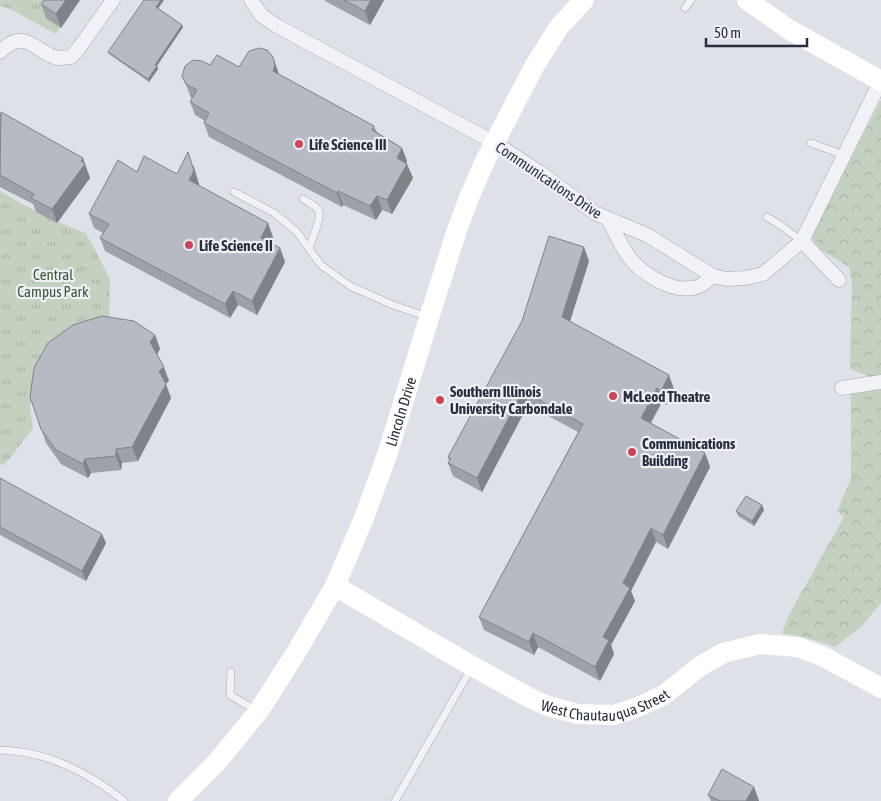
<svg xmlns="http://www.w3.org/2000/svg" width="881" height="801" font-family="'Asap Condensed',sans-serif">
<style>
.grass{fill:url(#grass-tufts)}
.forest{fill:url(#forest-crowns)}
.lines{fill:none;stroke-linecap:round;stroke-linejoin:round}
.lane-casing{stroke:#a4a8b1;stroke-width:8}
.street-casing{stroke:#a4a8b1;stroke-width:15}
.lane{stroke:#f1f2f6;stroke-width:7}
.street{stroke:#f1f2f6;stroke-width:14}
.secondary{stroke:#fff;stroke-width:20}
.wall{fill:#9da1a8}
.shaded-wall{fill:#7f8388}
.building{fill:#b6bbc3;stroke:#7f8388}
.poi-dot{fill:#c74858;stroke:#eef0f5;stroke-width:2}
.labels{text-anchor:middle;dominant-baseline:central;stroke-width:4.5;stroke-linejoin:round;paint-order:stroke}
.poi-label{font-size:15px;font-weight:bold;fill:#282f3d;stroke:#eef0f5;text-anchor:start}
.street-label{font-size:15px;fill:#282f3d;stroke:#eef0f5}
.park-label{font-size:15px;fill:#3c5836;stroke:#eef0f5}
</style>
<defs>
<pattern id="grass-tufts" width="24" height="20" patternUnits="userSpaceOnUse" patternTransform="scale(1.25)"><rect width="24" height="20" fill="#c4d1c0"/><path d="M3 7l-1-3M5 7V3M7 7l1-3M15 17l-1-3M17 17v-4M19 17l1-3" fill="none" stroke="#a8b4a6"/></pattern>
<pattern id="forest-crowns" width="20" height="18" patternUnits="userSpaceOnUse" patternTransform="scale(1.25)"><rect width="20" height="18" fill="#c4d1c0"/><path d="M2 6a3 3 0 1 1 6 0M12 15a3 3 0 1 1 6 0" fill="none" stroke="#a8b4a6"/></pattern>
</defs>
<rect width="100%" height="100%" fill="#dee1e7"/>
<path class="grass" d="M 0,0 L 80,0 L 56,34 L 10,9 L 0,6 Z
M 0,191 C 28,208 55,222 86,233 L 110,279 L 109,325 L 34,384 L 30,407 L 33,428 L 7,462 L 0,465 Z"/>
<path class="forest" d="M 881,100 L 881,374 L 870,377 L 850,369 L 852,282 L 849,267 L 820,249 L 811,236 Z
M 881,382 L 881,603 L 861,627 L 835,647 L 808,638 L 782,633 L 790,613 L 844,517 L 837,511 L 851,479 L 851,387 Z"/>
<g class="lines">
<defs>
<path id="lane" d="M 685,8 L 691,0
M 811,143 L 844,155
M 234,192 L 274,213 L 296,231 L 321,265 L 350,286 L 393,305 L 428,317
M 303,199 C 308,202 317,206 319,212 C 321,220 312,240 309,248
M 767,217 L 780,225 L 802,241
M 231,672 L 230,695 L 257,711
M 0,750 C 46,751 89,773 124,801
M 395,801 L 472,667"/>
<path id="street" d="M 251,0 L 261,15 L 277,26 L 495,143 L 539,172 L 595,213 L 649,236 L 713,276 L 727,279 L 745,278 L 763,274 L 802,241 L 881,80
M 0,52 C 26,25 37,55 58,58 C 62,58 67,57 71,57 L 79,48 L 113,0
M 608,219 C 615,232 621,246 629,257 C 642,274 671,292 693,288 C 701,287 707,281 713,276
M 802,241 L 839,280
M 842,388 L 881,382"/>
</defs>
<use href="#lane" class="lane-casing"/>
<use href="#street" class="street-casing"/>
<use href="#lane" class="lane"/>
<use href="#street" class="street"/>
<g class="secondary">
<path d="M 747,0 L 790,30 L 881,81"/>
<path id="s1" d="M 335,586 L 472,666 L 528,697 L 545,705 L 578,714 L 614,715 L 638,707 L 664,695 L 699,667 L 723,653 L 760,644 L 798,647 L 824,657 L 881,688"/>
<path id="s2" d="M 178,801 L 216,763 L 258,712 L 294,656 L 335,586 L 364,518 L 388,452 L 429,318 L 457,230 L 469,198 L 484,163 L 535,65 L 559,27 L 584,0"/>
</g>
</g>
<path class="wall" d="M 80,0 L 61,28 L 46,18 L 41,4 Z
M 164,0 L 158,8 L 182,25 L 183,27 L 157,66 L 158,69 L 149,82 L 109,54 L 108,52 Z
M 325,0 L 384,0 L 370,25 L 325,1 Z
M 210,65 L 239,67 L 279,75 L 374,126 L 377,132 L 402,148 L 407,161 L 406,163 L 413,178 L 392,214 L 382,210 L 376,220 L 343,205 L 342,207 L 209,137 L 204,123 L 205,121 L 195,115 L 190,102 L 192,98 L 191,98 L 188,90 L 182,76 Z
M 0,113 L 88,172 L 90,178 L 57,223 L 36,212 L 33,204 L 0,187 Z
M 194,166 L 199,184 L 199,186 L 273,237 L 270,243 L 280,248 L 285,262 L 257,315 L 238,305 L 230,318 L 105,251 L 100,238 L 103,233 L 94,228 L 89,214 L 137,172 L 177,174 Z
M 589,261 L 570,321 L 674,389 L 666,405 L 662,402 L 651,423 L 705,453 L 710,467 L 668,549 L 656,542 L 631,591 L 635,601 L 611,645 L 614,654 L 600,681 L 538,647 L 534,655 L 484,630 L 479,617 L 578,432 L 528,405 L 482,492 L 453,476 L 448,463 L 449,461 L 448,457 Z
M 155,335 L 160,349 L 157,354 L 169,381 L 165,384 L 171,398 L 138,461 L 122,463 L 121,470 L 91,473 L 88,478 L 61,464 L 46,443 L 30,397 Z
M 0,478 L 106,543 L 86,581 L 0,535 Z
M 762,505 L 764,510 L 754,526 L 738,516 L 736,511 Z
M 754,787 L 759,801 L 711,801 L 708,795 Z"/>
<path class="shaded-wall" d="M 66,0 L 80,0 L 61,28 L 56,14 Z
M 161,0 L 164,0 L 157,10 L 156,7 Z
M 371,0 L 384,0 L 370,25 L 365,11 Z
M 182,25 L 183,27 L 156,67 L 155,65 Z
M 273,57 L 278,71 L 280,79 L 273,71 Z
M 157,66 L 158,69 L 149,82 L 148,79 Z
M 402,148 L 407,161 L 402,172 L 397,158 Z
M 188,152 L 199,184 L 194,194 L 189,180 Z
M 83,158 L 90,178 L 57,223 L 52,209 Z
M 407,164 L 413,178 L 392,214 L 387,200 Z
M 338,191 L 343,205 L 342,207 L 337,193 Z
M 377,196 L 382,210 L 376,220 L 370,206 Z
M 268,223 L 273,237 L 266,252 L 261,238 Z
M 584,247 L 589,261 L 567,331 L 562,317 Z
M 280,248 L 285,262 L 257,315 L 252,301 Z
M 233,291 L 238,305 L 230,318 L 225,304 Z
M 155,335 L 160,349 L 156,356 L 150,342 Z
M 164,367 L 169,381 L 164,385 L 159,371 Z
M 669,375 L 674,389 L 666,405 L 661,391 Z
M 166,384 L 171,398 L 138,461 L 132,447 Z
M 657,388 L 662,402 L 646,431 L 641,418 Z
M 523,391 L 528,405 L 482,492 L 477,478 Z
M 116,449 L 122,463 L 121,470 L 116,456 Z
M 705,453 L 710,467 L 668,549 L 663,535 Z
M 85,459 L 91,473 L 88,478 L 83,464 Z
M 762,505 L 764,510 L 754,526 L 752,521 Z
M 651,528 L 656,542 L 631,591 L 635,601 L 611,645 L 614,654 L 600,681 L 595,667 L 603,637 L 623,583 Z
M 102,534 L 106,543 L 86,581 L 82,571 Z
M 533,633 L 538,647 L 534,655 L 529,642 Z
M 754,787 L 759,801 L 746,801 Z"/>
<path class="building" d="M 44,0 L 66,0 L 56,14 L 41,4 Z
M 144,0 L 161,0 L 156,7 L 182,25 L 155,65 L 157,66 L 148,79 L 108,52 Z
M 344,0 L 371,0 L 365,11 Z
M 259,48 L 267,50 L 273,57 L 275,65 L 273,71 L 374,126 L 372,130 L 402,148 L 397,158 L 407,164 L 387,200 L 377,196 L 370,206 L 338,191 L 337,193 L 204,123 L 209,113 L 190,102 L 197,90 L 186,84 L 182,76 L 185,66 L 193,60 L 202,61 L 210,65 L 217,55 L 239,67 L 249,51 Z
M 1,112 L 83,158 L 81,161 L 85,164 L 52,209 L 31,198 L 34,194 L 0,175 Z
M 188,152 L 194,171 L 189,180 L 268,223 L 261,238 L 280,248 L 252,301 L 233,291 L 225,304 L 100,238 L 109,224 L 89,214 L 118,160 L 137,172 L 144,156 L 177,174 Z
M 549,236 L 584,247 L 562,317 L 669,375 L 661,391 L 657,388 L 641,418 L 705,453 L 663,535 L 651,528 L 623,583 L 630,588 L 603,637 L 609,640 L 595,667 L 533,633 L 529,642 L 479,617 L 583,424 L 523,391 L 477,478 L 448,463 L 451,458 L 448,457 L 522,321 Z
M 102,316 L 134,321 L 155,335 L 150,342 L 164,367 L 159,371 L 166,384 L 132,447 L 116,449 L 116,456 L 85,459 L 83,464 L 56,450 L 41,429 L 30,397 L 34,368 L 48,343 L 73,325 Z
M 0,478 L 102,534 L 82,571 L 0,527 Z
M 746,496 L 762,505 L 752,521 L 736,511 Z
M 722,769 L 754,787 L 746,801 L 720,801 L 708,795 Z"/>
<g class="poi-dot">
<circle cx="299" cy="144" r="5"/>
<circle cx="189" cy="245" r="5"/>
<circle cx="613" cy="396" r="5"/>
<circle cx="440" cy="400" r="5"/>
<circle cx="632" cy="452" r="5"/>
</g>
<g class="labels">
<g class="poi-label">
<text x="309" y="144">Life Science III</text>
<text x="199" y="245">Life Science II</text>
<text x="450" y="391">Southern Illinois<tspan x="450" dy="17">University Carbondale</tspan></text>
<text x="623" y="396">McLeod Theatre</text>
<text x="642" y="443">Communications<tspan x="642" dy="17">Building</tspan></text>
</g>
<g class="street-label">
<text transform="translate(549 180) rotate(34)">Communications Drive</text>
<text stroke="none"><textPath href="#s2" startOffset="454">Lincoln Drive</textPath></text>
<text stroke="none"><textPath href="#s1" startOffset="304">West Chautauqua Street</textPath></text>
</g>
<g class="park-label">
<text x="53" y="274">Central<tspan x="53" dy="17">Campus Park</tspan></text>
</g>
</g>
<path d="M706 38v8h101v-8" fill="none" stroke="#282f3d" stroke-width="2.5"/>
<text x="714" y="38" font-size="15" fill="#282f3d" stroke="#eef0f5" stroke-width="4" paint-order="stroke">50 m</text>
</svg>
